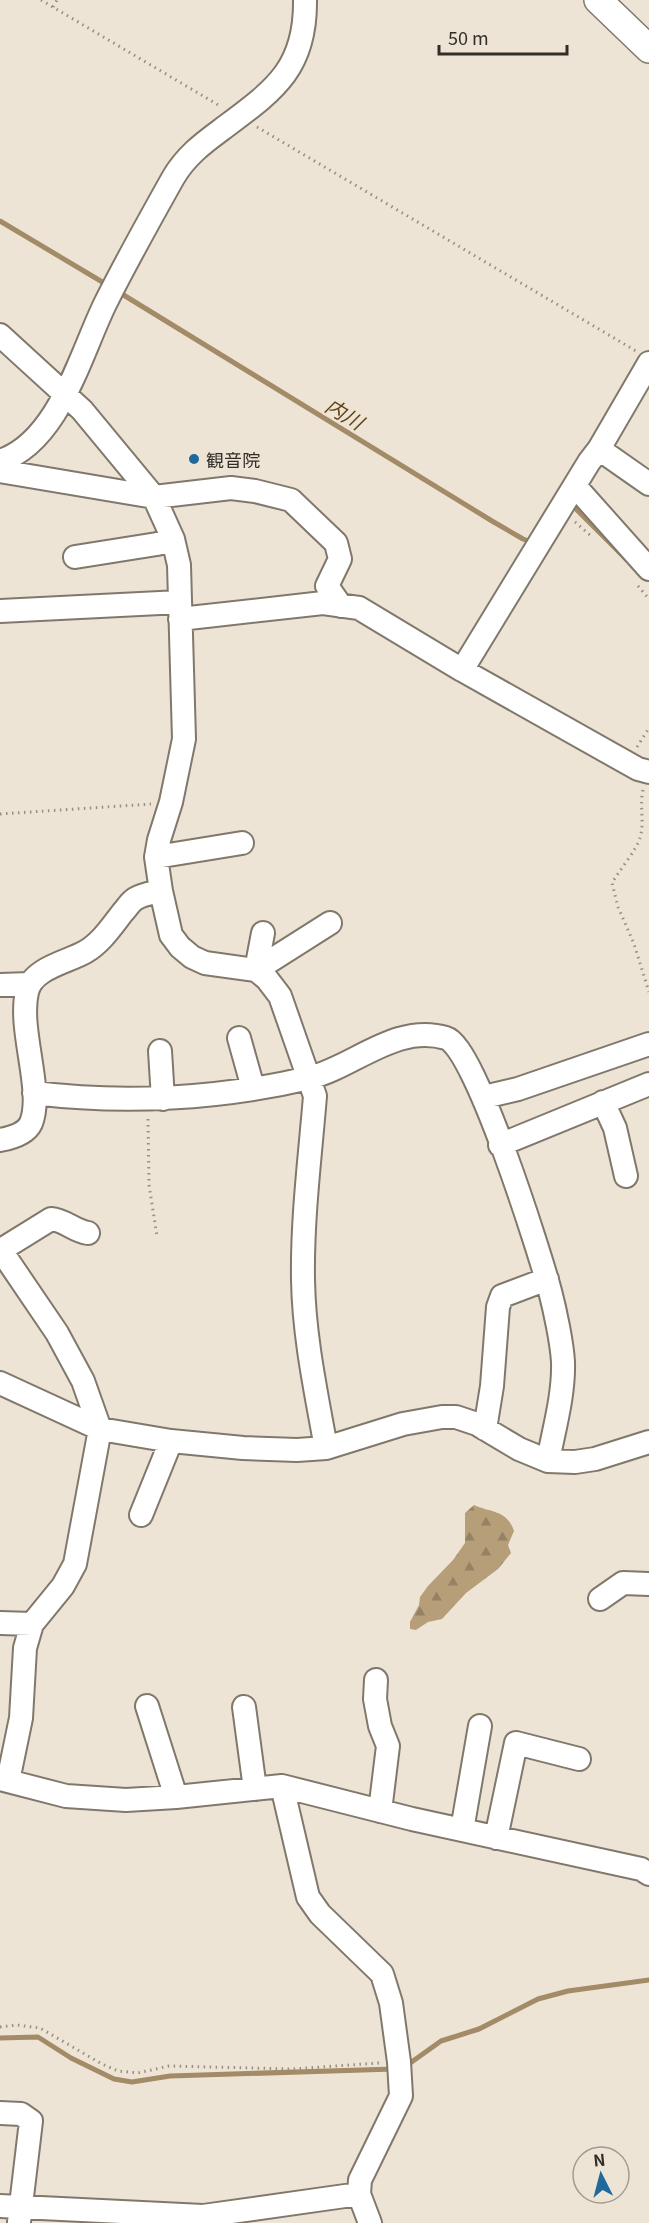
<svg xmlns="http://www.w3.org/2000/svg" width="649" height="2223" font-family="Georgia,'Noto Sans JP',serif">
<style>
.forest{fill:url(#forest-firs)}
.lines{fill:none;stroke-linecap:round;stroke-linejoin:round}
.stream{stroke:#a28b66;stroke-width:5}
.minor-casing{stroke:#80786b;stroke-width:26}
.major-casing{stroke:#80786b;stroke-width:30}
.path{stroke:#968f84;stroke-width:3;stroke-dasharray:1.5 4.5;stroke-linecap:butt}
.minor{stroke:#fff;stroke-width:22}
.major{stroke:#fff;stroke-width:27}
.poi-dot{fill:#20699c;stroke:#eee4d5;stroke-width:2}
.labels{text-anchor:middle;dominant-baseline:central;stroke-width:4.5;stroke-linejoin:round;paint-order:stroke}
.poi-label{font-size:18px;fill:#312e28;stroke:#eee4d5;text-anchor:start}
.water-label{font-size:20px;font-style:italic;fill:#5d4314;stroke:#eee4d5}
</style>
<defs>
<pattern id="forest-firs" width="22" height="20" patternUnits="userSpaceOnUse" patternTransform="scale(1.5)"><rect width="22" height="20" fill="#b69e79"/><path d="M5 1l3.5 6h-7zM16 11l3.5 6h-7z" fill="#958163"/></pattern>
</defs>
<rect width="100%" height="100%" fill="#eee4d5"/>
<path class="forest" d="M 474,1505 C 492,1513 507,1510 514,1531 L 508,1545 L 511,1553 L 498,1569 L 466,1593 L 442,1619 L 428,1622 L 416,1630 L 410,1629 L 410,1622 L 419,1605 L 420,1597 L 428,1586 L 453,1560 L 465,1543 L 465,1513 Z"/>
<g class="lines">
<path class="stream" d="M 0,221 L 109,286
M 117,291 L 492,521 L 523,539 L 531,542 L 532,540
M 569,506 L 572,505 L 627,560
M 0,2038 L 38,2037 L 71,2058 L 114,2079 L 132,2082 L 170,2076 L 394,2069
M 406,2066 L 441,2041 L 479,2029 L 538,1999 L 568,1991 L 649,1980"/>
<defs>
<path id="minor" d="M 0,335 L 82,410 L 154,497 L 173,539 L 179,565 L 184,739 L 171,802 L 159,840 L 156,857 L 161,891 L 171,935 L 180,947 L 192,957 L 205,963 L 256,970 L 267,979 L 280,996 L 315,1096 C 310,1157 302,1219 303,1280 C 304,1337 316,1392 326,1448
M 599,449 L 649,484
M 0,461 C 59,442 81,352 106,302 C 127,260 150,219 173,178 C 185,157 202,144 221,130 C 273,91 306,70 305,0
M 0,471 L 154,497 L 231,488 L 255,491 L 291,500 L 336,543 L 340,559 L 327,586 L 341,606
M 575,486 L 649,569
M 75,557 L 157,544 L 173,539
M 0,611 L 180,602
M 180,619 L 323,603 L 359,608 L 462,670 L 638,769 L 649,772
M 462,670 L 589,462 L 599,449 L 649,363
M 156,857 L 242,843
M 263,933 L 256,970 L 330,923
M 0,985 L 30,984
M 239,1038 L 253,1088
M 160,1051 L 163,1099
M 34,1093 C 124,1104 220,1099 309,1078 C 354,1067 396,1023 446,1038 C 475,1046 540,1254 550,1291 C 555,1310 562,1343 563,1362 C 564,1395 554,1429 548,1461
M 484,1097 L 518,1089 L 649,1044
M 603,1102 L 615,1128 L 626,1176
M 0,1140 C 11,1138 26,1134 31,1123 C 44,1091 18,1030 27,992 C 32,968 68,962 85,952 C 101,943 112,926 123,912 C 127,908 130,902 135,899 C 143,894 153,893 161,891
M 500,1145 L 649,1084
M 0,1249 L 57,1333 L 83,1381 L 100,1429 L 75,1564 L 63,1586 L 32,1624 L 25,1648 L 21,1718 L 8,1781
M 1,1250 L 51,1219 C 65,1220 74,1231 88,1233
M 0,1383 L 100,1429 L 171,1441 L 243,1448 L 297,1450 L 326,1448 L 403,1424 L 442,1417 L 456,1417 L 477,1424 L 519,1449 L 548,1461 L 575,1462 L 595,1459 L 649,1442
M 485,1429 L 492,1386 L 498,1307 L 502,1296 L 547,1279
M 141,1515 L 171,1441
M 600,1599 L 623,1583 L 649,1584
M 0,1623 L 32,1624
M 376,1680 L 375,1699 L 380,1726 L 388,1746 L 380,1811
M 147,1706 L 176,1797
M 244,1707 L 255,1789
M 0,1779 L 66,1796 L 126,1800 L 176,1797 L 282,1786 L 412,1819 L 641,1869 L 649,1874
M 282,1786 L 308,1897 L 320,1914 L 382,1974 L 391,2003 L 399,2062 L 401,2096 L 360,2180 L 359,2194 L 370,2223
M 462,1830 L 480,1726
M 496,1838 L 516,1743 L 579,1759
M 0,2113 L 21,2114 L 31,2121 L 19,2222
M 0,2206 L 203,2216 L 359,2194"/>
<path id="major" d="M 598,0 L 649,49"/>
</defs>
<use href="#minor" class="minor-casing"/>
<use href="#major" class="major-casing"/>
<path class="path" d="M 41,0 L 220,106
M 53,7 L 57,0
M 257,127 L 636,351
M 575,522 L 590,535
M 638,586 L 649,599
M 637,747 L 649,728
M 643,790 C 639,806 645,822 640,838 C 637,849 619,871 612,883 L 618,907 L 634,944 L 649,992
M 0,814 L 151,804
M 148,1119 L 149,1185 L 157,1236
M 0,2027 L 17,2025 L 40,2028 L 102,2064 L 118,2071 L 138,2073 L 169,2066 L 292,2069 L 379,2063"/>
<use href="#minor" class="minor"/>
<use href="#major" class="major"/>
</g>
<circle class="poi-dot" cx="194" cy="459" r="6"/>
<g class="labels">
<g class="poi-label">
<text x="206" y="459">観音院</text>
</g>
<g class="water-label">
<text transform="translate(345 413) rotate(31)">内川</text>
</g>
</g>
<g transform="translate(601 2175) rotate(354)"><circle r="28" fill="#eee4d5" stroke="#a29b90" stroke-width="1.5"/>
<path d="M0-4.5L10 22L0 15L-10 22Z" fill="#20699c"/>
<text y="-9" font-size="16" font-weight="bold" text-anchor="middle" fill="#312e28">N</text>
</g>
<path d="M439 45v9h128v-9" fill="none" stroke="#312e28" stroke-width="3"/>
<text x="448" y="45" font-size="18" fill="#312e28" stroke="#eee4d5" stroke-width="4.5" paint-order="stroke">50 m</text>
</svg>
